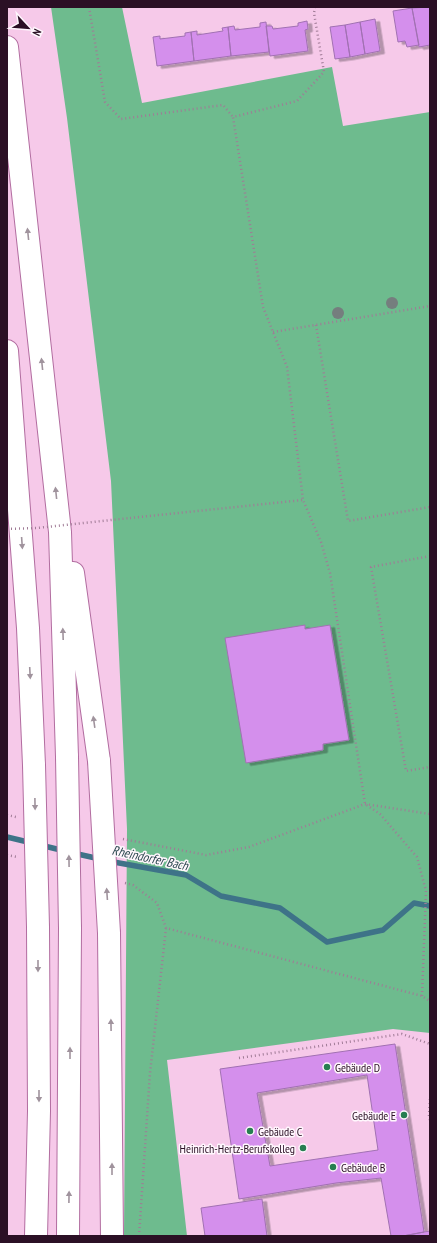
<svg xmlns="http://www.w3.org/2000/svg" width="437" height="1243" font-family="'PT Sans Narrow',sans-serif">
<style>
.green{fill:#6ebb8e}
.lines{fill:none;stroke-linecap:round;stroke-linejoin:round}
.stream{stroke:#3e7388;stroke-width:5.5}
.building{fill:#d48fec;stroke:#a171b2;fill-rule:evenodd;filter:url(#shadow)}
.highway-casing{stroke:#b26da0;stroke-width:24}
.path{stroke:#a07b96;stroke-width:2.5;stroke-dasharray:1 3;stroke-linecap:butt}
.highway{stroke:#fff;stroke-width:22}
.highway-bridge-casing{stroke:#b26da0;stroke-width:24;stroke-linecap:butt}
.path-bridge{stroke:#a07b96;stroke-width:2.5;stroke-dasharray:1 3;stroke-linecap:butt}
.highway-bridge{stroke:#fff;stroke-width:22}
.tree{fill:#757e7e}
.oneway{fill:#a0939d}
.poi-dot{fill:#277e51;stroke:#fff7fd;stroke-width:1.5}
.labels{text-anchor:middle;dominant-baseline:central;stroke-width:3;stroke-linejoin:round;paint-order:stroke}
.poi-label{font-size:12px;fill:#2b1025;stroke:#fff7fd;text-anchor:start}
.water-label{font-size:13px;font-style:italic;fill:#2e4951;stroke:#fff7fd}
</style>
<defs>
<filter id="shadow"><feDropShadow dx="4.5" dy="2.5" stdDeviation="0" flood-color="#0004"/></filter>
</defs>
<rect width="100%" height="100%" fill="#f6c9e9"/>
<path class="green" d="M 51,7 L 122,7 L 142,103 L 332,67 L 343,126 L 430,112 L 430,1033 L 393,1029 L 167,1060 L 187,1236 L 124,1236 L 127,829 L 111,481 L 67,118 Z"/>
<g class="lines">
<path class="stream" d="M 7,837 L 32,843
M 40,845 L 65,851
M 73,853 L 100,859
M 108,861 L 186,875 L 221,896 L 280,908 L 327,942 L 383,930 L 414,903 L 430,906"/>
</g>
<path class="building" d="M 430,7 L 430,45 L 419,47 L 412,8 Z
M 412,8 L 419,45 L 407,47 L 405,41 L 398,42 L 393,11 Z
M 375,19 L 380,51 L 365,54 L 360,22 Z
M 307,21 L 308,29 L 305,30 L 308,51 L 270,56 L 266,26 L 272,26 L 273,29 L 298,26 L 298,23 Z
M 266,22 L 269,52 L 231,56 L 228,27 L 234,26 L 235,30 L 260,27 L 260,23 Z
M 360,22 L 365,54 L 350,57 L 345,25 Z
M 345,25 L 350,57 L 335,59 L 330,27 Z
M 228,27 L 231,56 L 194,61 L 191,32 L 197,31 L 197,35 L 223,31 L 222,28 Z
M 191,32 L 194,61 L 157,66 L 153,37 L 160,36 L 160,39 L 185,36 L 185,33 Z
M 305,625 L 305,629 L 330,625 L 349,740 L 323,744 L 323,750 L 246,763 L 225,638 Z
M 395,1044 L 424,1232 L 403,1236 L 391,1236 L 381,1178 L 336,1183 L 239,1199 L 220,1069 ZM 367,1075 L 378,1150 L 270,1166 L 257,1093 Z
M 262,1199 L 267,1236 L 205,1236 L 201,1208 Z
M 430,1231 L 430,1236 L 403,1236 L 424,1232 Z"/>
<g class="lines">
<defs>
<path id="highway" d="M 7,47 L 60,532 L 67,757
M 7,351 L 28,628 L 34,765
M 73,573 L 99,761
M 109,933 L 112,1236
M 36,1236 L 39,1111 L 38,927
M 68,1236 L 70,928"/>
</defs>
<use href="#highway" class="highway-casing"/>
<path class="path" d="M 89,7 L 105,102 L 121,119 L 223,105 L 233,117
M 315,7 L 314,13 L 324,72 L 297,101 L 233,117 L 263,307 L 287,367 L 303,500 L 321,542 L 330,573 L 365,804 L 380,814 L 417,857 L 426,891 L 422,996
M 316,325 L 348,521 L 430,507
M 273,332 L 430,306
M 130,518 L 303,500
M 430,556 L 371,567 L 406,771 L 430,767
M 7,815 L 16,817
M 123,839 L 206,855 L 249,847 L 365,804 L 430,814
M 7,855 L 17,857
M 125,883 L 133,885 L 157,903 L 166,928 L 422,996 L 430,1001
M 239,1058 L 402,1034 L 430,1044
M 430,1099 L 429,1116 L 430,1120
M 139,1236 L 150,1073 L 166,928"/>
<use href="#highway" class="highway"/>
<defs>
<path id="highway-bridge" d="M 67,757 L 70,928
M 99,761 L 109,933
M 34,765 L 38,927"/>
</defs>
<use href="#highway-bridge" class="highway-bridge-casing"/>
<path class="path-bridge" d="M 7,529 L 37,528 L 130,518"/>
<use href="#highway-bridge" class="highway-bridge"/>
</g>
<g class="tree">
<circle cx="392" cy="303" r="6"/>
<circle cx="338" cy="313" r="6"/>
</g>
<defs><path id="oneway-solid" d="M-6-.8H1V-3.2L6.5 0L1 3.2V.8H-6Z"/></defs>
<g class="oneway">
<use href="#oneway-solid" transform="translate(28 234) rotate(-96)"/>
<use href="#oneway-solid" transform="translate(42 364) rotate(-96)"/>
<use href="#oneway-solid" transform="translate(56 493) rotate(-96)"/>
<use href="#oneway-solid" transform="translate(22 543) rotate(86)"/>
<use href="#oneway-solid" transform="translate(63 634) rotate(-92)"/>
<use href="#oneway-solid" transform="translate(30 673) rotate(87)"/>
<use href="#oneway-solid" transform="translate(94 722) rotate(-98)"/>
<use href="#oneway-solid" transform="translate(35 804) rotate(89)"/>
<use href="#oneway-solid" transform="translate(69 861) rotate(-91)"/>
<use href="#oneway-solid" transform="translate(107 894) rotate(-94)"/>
<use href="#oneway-solid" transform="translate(38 966) rotate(90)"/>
<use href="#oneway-solid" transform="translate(111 1025) rotate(-91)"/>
<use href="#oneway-solid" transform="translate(70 1053) rotate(-90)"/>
<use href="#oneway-solid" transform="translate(39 1096) rotate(90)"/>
<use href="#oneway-solid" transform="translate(112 1169) rotate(-90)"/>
<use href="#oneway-solid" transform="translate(69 1197) rotate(-89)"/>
</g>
<g class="poi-dot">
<circle cx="327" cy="1067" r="4"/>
<circle cx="404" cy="1115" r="4"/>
<circle cx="250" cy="1131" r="4"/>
<circle cx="303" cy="1148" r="4"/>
<circle cx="333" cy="1167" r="4"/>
</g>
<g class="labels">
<g class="poi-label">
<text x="335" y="1067">Gebäude D</text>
<text x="396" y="1115" text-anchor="end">Gebäude E</text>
<text x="258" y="1131">Gebäude C</text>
<text x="295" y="1148" text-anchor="end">Heinrich-Hertz-Berufskolleg</text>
<text x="341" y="1167">Gebäude B</text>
</g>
<g class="water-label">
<text transform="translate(150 858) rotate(12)">Rheindorfer Bach</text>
</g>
</g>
<rect width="437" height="1243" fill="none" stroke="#2b1025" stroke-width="16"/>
<g transform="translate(28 28) rotate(116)" stroke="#fff7fd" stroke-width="3" paint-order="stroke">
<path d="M0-3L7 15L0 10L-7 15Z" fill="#2b1025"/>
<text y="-6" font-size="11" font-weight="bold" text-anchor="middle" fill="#2b1025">N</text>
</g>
</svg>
